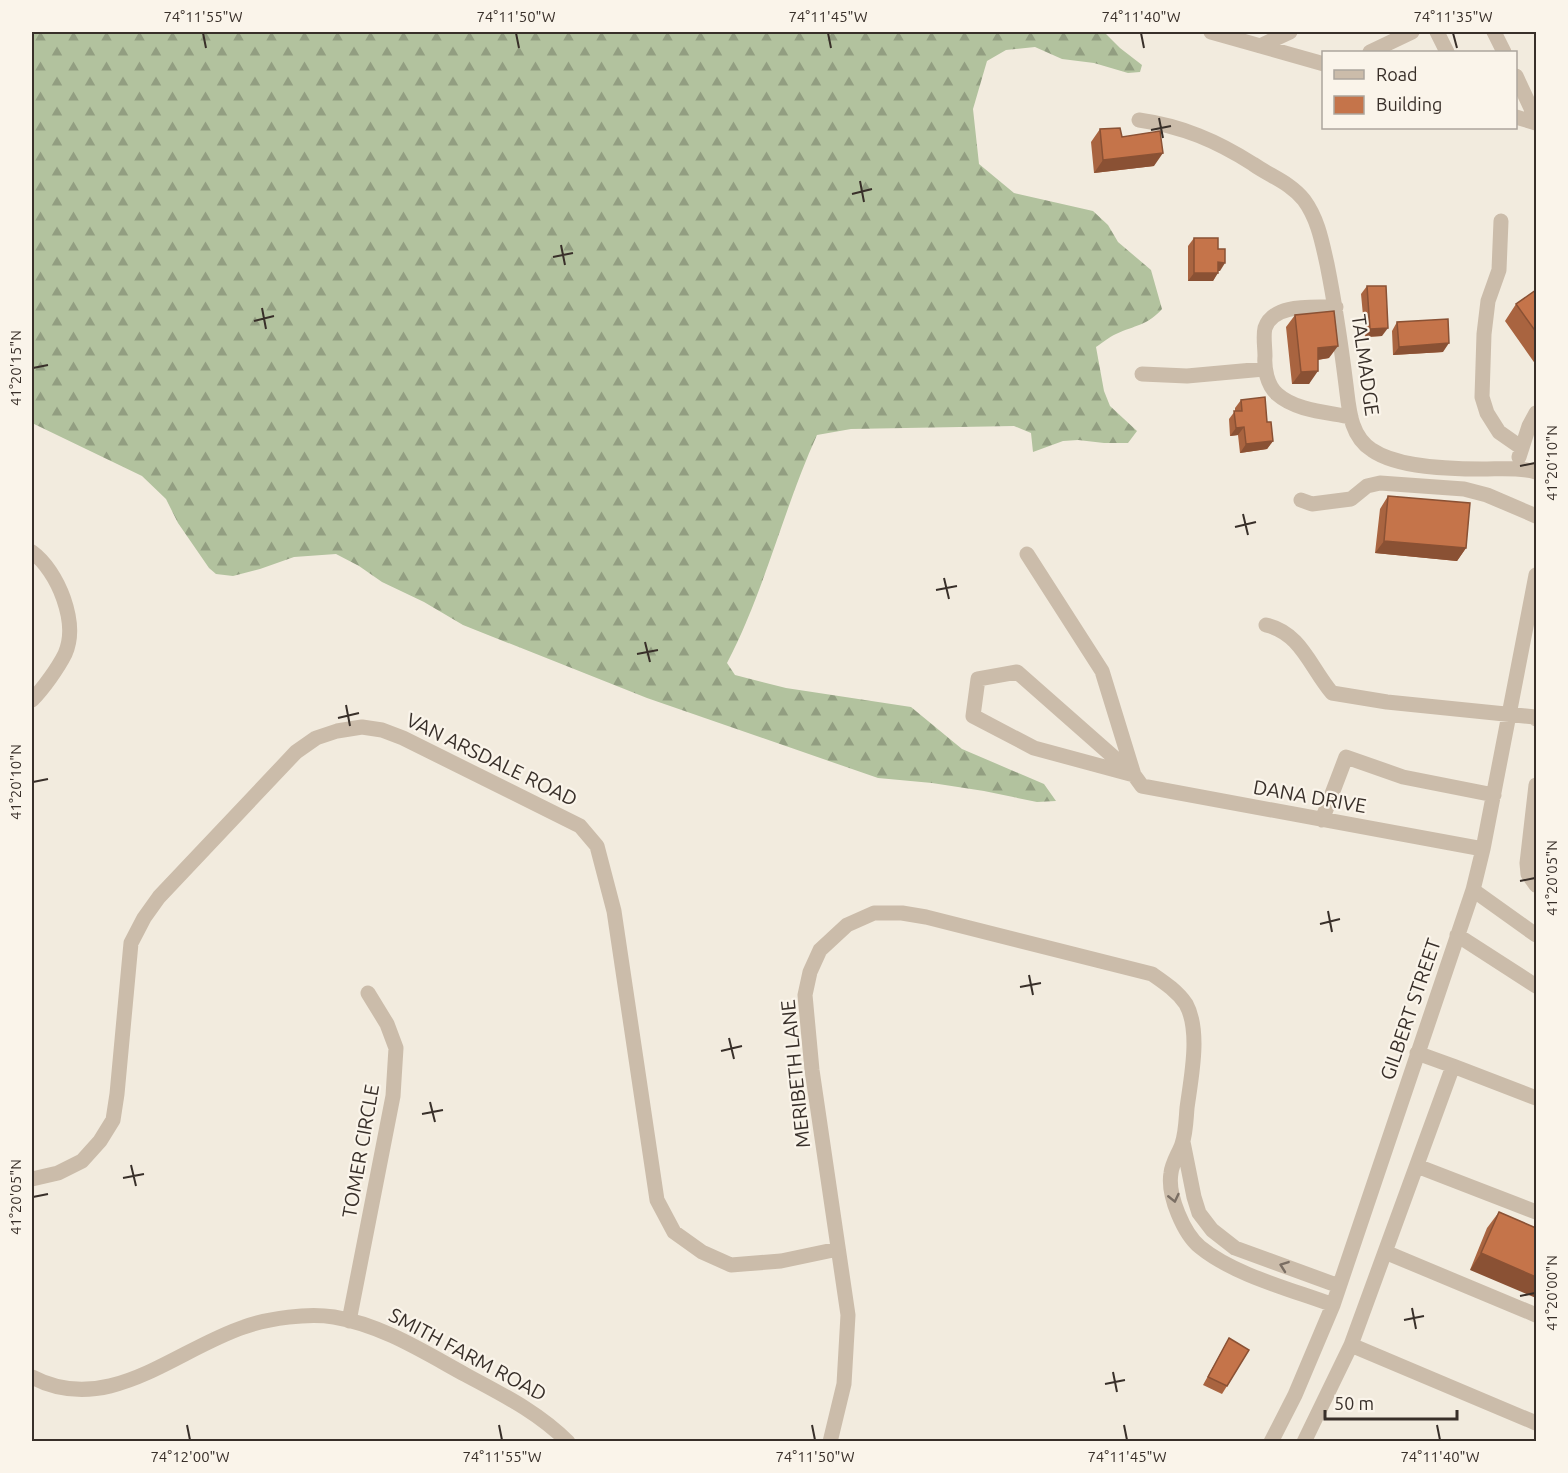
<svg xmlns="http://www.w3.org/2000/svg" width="1568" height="1473" font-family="Ubuntu,sans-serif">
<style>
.forest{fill:url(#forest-firs)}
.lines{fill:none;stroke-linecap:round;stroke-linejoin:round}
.minor{stroke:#cbbcaa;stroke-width:15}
.wall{fill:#a96440}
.shaded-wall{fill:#8a5134}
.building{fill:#c5744a;stroke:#8a5134;stroke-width:1.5}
.oneway{stroke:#7a6e63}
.ticks{fill:none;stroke:#382f29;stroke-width:2}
.labels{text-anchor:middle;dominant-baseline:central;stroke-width:4.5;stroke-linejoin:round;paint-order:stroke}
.street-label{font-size:20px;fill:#382f29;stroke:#faf4ea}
.neatline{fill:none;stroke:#382f29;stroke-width:2}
.ticks-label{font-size:15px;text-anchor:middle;fill:#382f29}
</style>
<defs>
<pattern id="forest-firs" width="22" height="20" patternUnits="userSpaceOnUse" patternTransform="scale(1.5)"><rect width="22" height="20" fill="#b2c29e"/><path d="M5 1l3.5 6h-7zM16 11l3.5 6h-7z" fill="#929e81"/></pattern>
</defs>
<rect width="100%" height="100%" fill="#f2ebde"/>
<path class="forest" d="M 32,32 L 1104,32 L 1120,48 L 1142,65 L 1140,72 L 1128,73 L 1094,63 L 1062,59 L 1035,47 L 1006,50 L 987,61 L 973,109 L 979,164 L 1014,193 L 1093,211 L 1108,225 L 1118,242 L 1151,270 L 1162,309 C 1147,326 1135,325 1116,334 C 1109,337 1102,343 1096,347 L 1104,391 L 1110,406 L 1137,431 L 1128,443 L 1104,443 L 1078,440 L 1063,441 L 1033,452 L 1031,433 L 1014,426 L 851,429 L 817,435 C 783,510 765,590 727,663 L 735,675 L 786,688 L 911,707 L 962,749 L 1044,784 L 1056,801 L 1037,802 L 984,791 L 932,783 L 878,778 L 647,698 L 463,625 L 424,602 L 382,582 L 359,566 L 336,554 L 294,557 L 260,569 L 233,576 L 216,574 L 209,568 L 178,523 L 166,499 L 142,476 L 32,423 Z"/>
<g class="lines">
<path class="minor" d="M 1211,32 L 1324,64
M 1437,32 L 1447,52
M 1494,32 L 1504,52
M 1260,46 L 1290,32
M 1370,52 L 1412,32
M 1516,76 L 1536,119
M 1516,117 L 1536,123
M 1139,120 C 1182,126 1217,141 1253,164 C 1270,176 1291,183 1304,200 C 1318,219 1322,242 1327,264 C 1335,304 1341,345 1346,385 C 1349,409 1350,436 1372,450 C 1398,468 1451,469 1482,469 C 1501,469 1519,467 1536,472
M 1501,221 L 1499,270 L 1488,301 L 1484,334 L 1482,397 L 1487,413 L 1499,432 L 1522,448
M 1336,307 C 1315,308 1274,302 1265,328 C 1263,336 1265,347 1265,356 C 1264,368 1267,385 1277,394 C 1296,411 1327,412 1351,417
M 1142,374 L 1187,376 L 1264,369
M 1519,457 L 1529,426 L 1536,413
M 1301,500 L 1312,504 L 1351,499 L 1367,486 L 1380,483 L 1464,489 L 1487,495 L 1536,516
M 32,552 C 58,571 79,623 65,654 C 58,668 43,689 32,700
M 1027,554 L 1102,671 L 1134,775 L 1142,786 L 1483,849
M 1266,625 C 1301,633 1310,667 1332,693 L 1387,702 L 1535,717 L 1536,719
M 1017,672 L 1134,775 L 1034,748 L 973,716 L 978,679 Z
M 1536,785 L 1527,863 L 1528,874 L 1536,885
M 1322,820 L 1346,757 L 1403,777 L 1494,795
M 1473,890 L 1536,935
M 1457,935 L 1536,986
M 1453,1066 L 1536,1098
M 1183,1142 L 1194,1197 L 1199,1213 L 1212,1230 L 1235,1248 L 1339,1286
M 1417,1166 L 1536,1212
M 32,1179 L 58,1173 L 82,1161 L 100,1141 L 113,1120 L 117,1094 L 131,943 L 144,918 L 159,897 L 296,752 L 316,738 L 337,731 L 362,727 L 382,730 L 403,738 L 580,826 L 597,846 L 614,911 L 657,1200 L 674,1232 L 702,1252 L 731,1265 L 781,1261 L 838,1249
M 1385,1252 L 1536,1315
M 349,1321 L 393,1096 L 396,1048 L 387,1024 L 368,993
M 1351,1345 L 1453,1066 L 1417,1053
M 32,1377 C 108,1417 175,1350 244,1327 C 269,1318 308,1313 334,1317 C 382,1325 424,1352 466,1375 C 503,1395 538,1412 568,1442
M 830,1442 L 844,1384 L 848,1315 L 812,1070 L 805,995 L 810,972 L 820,950 L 847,925 L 874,913 L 902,913 L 926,917 L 1152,974 C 1165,983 1177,991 1186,1004 C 1201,1031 1191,1078 1187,1108 C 1186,1119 1186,1132 1182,1144 C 1179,1153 1172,1163 1171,1173 C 1167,1195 1184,1234 1200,1247 C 1234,1275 1293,1290 1333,1305
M 1271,1442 L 1295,1395 L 1333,1305 L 1473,890 L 1483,849 L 1536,575
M 1304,1442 L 1351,1345 L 1536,1423"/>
</g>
<path class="wall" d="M 1100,129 L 1122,137 L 1154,166 L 1094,173 L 1091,142 Z
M 1194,238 L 1218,249 L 1220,271 L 1218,271 L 1213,281 L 1188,281 L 1188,246 Z
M 1367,286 L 1382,336 L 1365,337 L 1361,294 Z
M 1536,290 L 1536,365 L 1505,321 L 1516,304 Z
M 1295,315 L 1329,358 L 1318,360 L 1309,384 L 1292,384 L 1286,327 Z
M 1397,322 L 1443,352 L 1393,355 L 1392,331 Z
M 1241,400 L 1267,422 L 1273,441 L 1267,449 L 1240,453 L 1238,435 L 1230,436 L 1229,419 L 1235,411 L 1235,408 Z
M 1388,496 L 1466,548 L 1457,561 L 1375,553 L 1380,509 Z
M 1499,1212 L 1536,1228 L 1470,1270 L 1487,1228 Z
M 1229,1338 L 1227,1386 L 1222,1394 L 1203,1385 L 1224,1347 Z"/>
<path class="shaded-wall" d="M 1163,153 L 1154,166 L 1094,173 L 1103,160 Z
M 1218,262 L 1225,263 L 1220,271 L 1212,271 Z
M 1194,273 L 1218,273 L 1213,281 L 1188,281 Z
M 1388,328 L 1382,336 L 1365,337 L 1370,329 Z
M 1449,343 L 1443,352 L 1393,355 L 1399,347 Z
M 1338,346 L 1329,358 L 1309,361 L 1318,348 Z
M 1318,371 L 1309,384 L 1292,384 L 1301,372 Z
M 1244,427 L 1238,435 L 1230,436 L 1236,428 Z
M 1273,441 L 1267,449 L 1240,453 L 1246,444 Z
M 1384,541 L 1466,548 L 1457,561 L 1375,553 Z
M 1481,1253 L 1536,1277 L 1536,1298 L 1470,1270 Z"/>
<path class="building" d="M 1120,128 L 1122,137 L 1160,131 L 1163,153 L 1103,160 L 1100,129 Z
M 1194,238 L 1218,238 L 1218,249 L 1225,249 L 1225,263 L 1218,262 L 1218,273 L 1194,273 Z
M 1367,286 L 1386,286 L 1388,328 L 1370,329 Z
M 1536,290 L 1536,332 L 1516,304 Z
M 1334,311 L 1338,346 L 1318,348 L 1318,371 L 1301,372 L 1295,315 Z
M 1448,319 L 1449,343 L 1399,347 L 1397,322 Z
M 1265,397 L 1267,422 L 1271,422 L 1273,441 L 1246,444 L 1244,427 L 1236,428 L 1234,411 L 1242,411 L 1241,400 Z
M 1388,496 L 1470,503 L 1466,548 L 1384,541 Z
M 1499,1212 L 1536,1228 L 1536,1277 L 1481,1253 Z
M 1229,1338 L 1249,1350 L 1227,1386 L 1208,1377 Z"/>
<defs><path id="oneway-chevron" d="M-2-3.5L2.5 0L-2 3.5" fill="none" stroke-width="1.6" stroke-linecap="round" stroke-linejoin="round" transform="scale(1.5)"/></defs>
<g class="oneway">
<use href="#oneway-chevron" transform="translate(1174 1198) rotate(77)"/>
<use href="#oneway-chevron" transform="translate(1284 1266) rotate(-160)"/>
</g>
<path class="ticks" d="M 203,33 L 206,48M 516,33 L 519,48M 828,33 L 831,48M 1141,33 L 1144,48M 1453,33 L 1457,48M 1159,118 L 1163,138M 1151,130 L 1171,126M 860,181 L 864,202M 852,194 L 872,189M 561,245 L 565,265M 553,257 L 573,253M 262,308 L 266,329M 254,321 L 274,316M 33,368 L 48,365M 1520,466 L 1535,463M 1243,514 L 1248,535M 1235,527 L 1256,522M 944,578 L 949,599M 936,590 L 957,586M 645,642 L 650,662M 637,654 L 658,650M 346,705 L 350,726M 338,718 L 359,713M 33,782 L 48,779M 1520,881 L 1535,878M 1328,911 L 1332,932M 1320,924 L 1340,919M 1029,975 L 1033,995M 1020,987 L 1041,983M 729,1038 L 734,1059M 721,1051 L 742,1046M 430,1102 L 435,1122M 422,1114 L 443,1110M 131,1165 L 136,1186M 123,1178 L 144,1174M 33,1197 L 48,1194M 1520,1296 L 1535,1293M 1412,1308 L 1416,1329M 1404,1320 L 1424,1316M 1113,1372 L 1117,1392M 1105,1384 L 1125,1380M 187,1425 L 190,1440M 499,1425 L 502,1440M 812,1425 L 815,1440M 1124,1425 L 1127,1440M 1437,1425 L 1440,1440"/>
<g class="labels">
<g class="street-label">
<text transform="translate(1366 365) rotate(82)">TALMADGE</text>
<text transform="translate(492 759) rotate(26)">VAN ARSDALE ROAD</text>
<text transform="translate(1310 796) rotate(10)">DANA DRIVE</text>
<text transform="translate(1410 1009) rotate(-71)">GILBERT STREET</text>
<text transform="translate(795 1074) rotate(-96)">MERIBETH LANE</text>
<text transform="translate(360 1151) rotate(-80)">TOMER CIRCLE</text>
<text transform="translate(468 1354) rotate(28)">SMITH FARM ROAD</text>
</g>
</g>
<rect width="1568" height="1473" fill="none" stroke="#faf4ea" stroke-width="66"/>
<rect x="1322" y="51" width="195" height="78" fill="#faf4ea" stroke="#aca59d" stroke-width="1.5"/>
<rect x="1334" y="70" width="30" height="9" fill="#cbbcaa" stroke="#aca59d" stroke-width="1.5"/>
<text x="1376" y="81" font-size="18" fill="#382f29">Road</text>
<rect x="1334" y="96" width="30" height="18" fill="#c5744a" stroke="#aca59d" stroke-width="1.5"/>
<text x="1376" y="111" font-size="18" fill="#382f29">Building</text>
<path d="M1325 1410v9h132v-9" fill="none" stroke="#382f29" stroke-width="3"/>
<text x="1334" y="1410" font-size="18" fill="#382f29" stroke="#faf4ea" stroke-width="4.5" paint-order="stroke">50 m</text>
<rect x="33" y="33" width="1502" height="1407" class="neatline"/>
<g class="ticks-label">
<text x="203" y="22">74°11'55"W</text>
<text x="516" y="22">74°11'50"W</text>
<text x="828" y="22">74°11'45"W</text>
<text x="1141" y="22">74°11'40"W</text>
<text x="1453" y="22">74°11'35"W</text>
<text transform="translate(16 368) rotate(-90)" y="5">41°20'15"N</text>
<text transform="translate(1552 463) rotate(-90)" y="5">41°20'10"N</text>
<text transform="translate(16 782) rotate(-90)" y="5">41°20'10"N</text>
<text transform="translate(1552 878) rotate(-90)" y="5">41°20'05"N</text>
<text transform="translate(16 1197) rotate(-90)" y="5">41°20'05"N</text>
<text transform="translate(1552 1293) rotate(-90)" y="5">41°20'00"N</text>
<text x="190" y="1462">74°12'00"W</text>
<text x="502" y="1462">74°11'55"W</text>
<text x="815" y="1462">74°11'50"W</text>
<text x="1127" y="1462">74°11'45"W</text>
<text x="1440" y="1462">74°11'40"W</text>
</g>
</svg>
